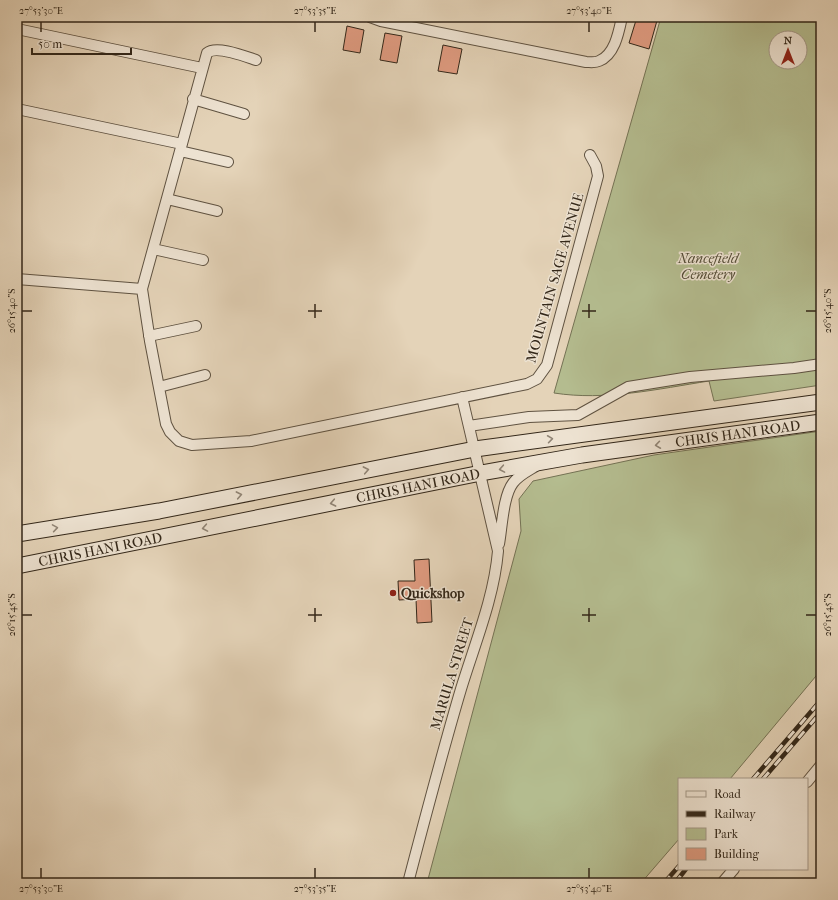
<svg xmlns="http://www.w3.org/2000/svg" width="838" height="900" font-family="'IM FELL French Canon',serif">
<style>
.green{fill:#b4bc8f;stroke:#747254;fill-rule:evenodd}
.building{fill:#de9a7f;stroke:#332719}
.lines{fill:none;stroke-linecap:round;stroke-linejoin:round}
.minor-casing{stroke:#5f5241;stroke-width:12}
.secondary-casing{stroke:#332719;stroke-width:17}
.minor{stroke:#ede2d1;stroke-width:10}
.secondary{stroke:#ede2d1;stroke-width:15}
.rail-casing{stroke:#332719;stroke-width:4.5}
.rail{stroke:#ede2d1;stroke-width:3;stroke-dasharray:9;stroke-linecap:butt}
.oneway{stroke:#908475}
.ticks{fill:none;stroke:#332719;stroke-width:1.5}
.poi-dot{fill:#8f2418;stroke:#ede2d1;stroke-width:1.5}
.labels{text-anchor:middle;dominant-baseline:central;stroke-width:3;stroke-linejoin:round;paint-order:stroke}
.park-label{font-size:14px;font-style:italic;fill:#534c36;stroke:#ede2d1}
.street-label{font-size:14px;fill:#332719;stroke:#ede2d1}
.poi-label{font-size:14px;font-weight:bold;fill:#332719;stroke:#ede2d1;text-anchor:start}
.neatline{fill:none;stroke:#332719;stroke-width:1.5}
.ticks-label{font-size:10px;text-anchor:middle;fill:#332719}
</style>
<rect width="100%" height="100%" fill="#e4d3b8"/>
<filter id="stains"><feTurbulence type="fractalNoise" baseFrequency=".005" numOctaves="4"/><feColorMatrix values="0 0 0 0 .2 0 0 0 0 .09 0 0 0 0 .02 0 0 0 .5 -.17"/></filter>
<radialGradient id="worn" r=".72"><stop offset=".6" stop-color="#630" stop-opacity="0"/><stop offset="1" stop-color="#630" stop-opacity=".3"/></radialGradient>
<path class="green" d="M 661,17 L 821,17 L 821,385 L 714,401 L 709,381 C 658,389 605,401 554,393 ZM 776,38 L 800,38 L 800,62 L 776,62 Z
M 821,431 L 821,670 L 730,779 L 679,779 L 679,839 L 641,883 L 427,883 L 521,531 L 519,499 L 533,481 L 654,455 Z"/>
<path class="building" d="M 637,17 L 658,17 L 649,49 L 629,43 Z
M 347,26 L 364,30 L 360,53 L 343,50 Z
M 385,33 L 402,36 L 397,63 L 380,60 Z
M 443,45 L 462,49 L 457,74 L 438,71 Z
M 429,559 L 432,622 L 417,623 L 416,599 L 399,600 L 398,581 L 415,581 L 414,560 Z"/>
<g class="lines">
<defs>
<path id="minor" d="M 370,17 L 381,21 L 586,62 C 590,62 595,63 599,61 C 615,55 619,31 622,17
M 17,29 L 202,68
M 256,60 C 244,56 216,45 207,53 L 142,289 L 150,341 L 166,424 L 170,432 L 179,441 L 192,445 L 251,441 L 527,384 L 537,379 L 547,365 L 598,176 L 596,166 L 590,155
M 193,99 L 244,114
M 17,109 L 182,144
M 180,151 L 228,162
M 167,199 L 217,211
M 153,249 L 203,260
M 17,279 L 142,289
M 149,336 L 196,326
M 159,387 L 205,375
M 469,426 L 529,417 L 578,415 L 628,387 L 690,377 L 794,368 L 821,364
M 499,544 C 502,528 503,496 513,483 C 519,475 528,471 536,466
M 807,782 L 821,765
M 408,883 C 425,818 442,753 461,689 C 475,643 494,598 498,551 L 462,397
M 722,883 L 734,869"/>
<g id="secondary">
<path d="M 17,534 L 159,511 L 475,449 L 821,402"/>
<path id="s1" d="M 17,566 L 481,473 L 582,455 L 821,422"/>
</g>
</defs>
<use href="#minor" class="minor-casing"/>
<use href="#secondary" class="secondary-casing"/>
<use href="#minor" class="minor"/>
<use href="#secondary" class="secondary"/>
<defs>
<path id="rail" d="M 753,779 L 821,700
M 763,779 L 821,712
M 664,883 L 679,866
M 675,883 L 686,869"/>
</defs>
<use href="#rail" class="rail-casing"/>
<use href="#rail" class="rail"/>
</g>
<defs><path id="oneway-chevron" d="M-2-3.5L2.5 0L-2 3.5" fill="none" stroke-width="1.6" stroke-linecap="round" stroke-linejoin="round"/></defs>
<g class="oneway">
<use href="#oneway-chevron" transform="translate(550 439) rotate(-8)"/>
<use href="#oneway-chevron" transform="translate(658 445) rotate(172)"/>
<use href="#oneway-chevron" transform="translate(502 469) rotate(170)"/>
<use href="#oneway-chevron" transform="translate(366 470) rotate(-11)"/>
<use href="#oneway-chevron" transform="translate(239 495) rotate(-11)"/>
<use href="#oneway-chevron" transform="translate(333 503) rotate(169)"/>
<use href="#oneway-chevron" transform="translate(55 528) rotate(-9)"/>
<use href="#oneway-chevron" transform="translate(205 528) rotate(170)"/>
</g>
<path class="ticks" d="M 41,22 L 41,32M 315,22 L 315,32M 589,22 L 589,32M 315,304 L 315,318M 589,304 L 589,318M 22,311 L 32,311M 308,311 L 322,311M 582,311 L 596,311M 806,311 L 816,311M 315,608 L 315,622M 589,608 L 589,622M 22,615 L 32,615M 308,615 L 322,615M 582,615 L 596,615M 806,615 L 816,615M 41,868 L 41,878M 315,868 L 315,878M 589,868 L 589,878"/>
<circle class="poi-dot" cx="393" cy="593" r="4"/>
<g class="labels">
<g class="park-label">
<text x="708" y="258">Nancefield<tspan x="708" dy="16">Cemetery</tspan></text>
</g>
<g class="street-label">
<text transform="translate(555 278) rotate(-74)">MOUNTAIN SAGE AVENUE</text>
<text stroke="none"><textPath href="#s1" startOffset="733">CHRIS HANI ROAD</textPath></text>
<text stroke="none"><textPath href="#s1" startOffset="409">CHRIS HANI ROAD</textPath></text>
<text stroke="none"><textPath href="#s1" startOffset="85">CHRIS HANI ROAD</textPath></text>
<text transform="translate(452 674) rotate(-73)">MARULA STREET</text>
</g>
<g class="poi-label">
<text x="401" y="593">Quickshop</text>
</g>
</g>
<rect width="838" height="900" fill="none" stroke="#e4d3b8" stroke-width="44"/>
<rect x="678" y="778" width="130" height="92" fill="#ede2d1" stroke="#a39787"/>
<rect x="686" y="791" width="20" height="6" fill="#ede2d1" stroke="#a39787"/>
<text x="714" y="798" font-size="12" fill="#332719">Road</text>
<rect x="686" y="811" width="20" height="6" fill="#332719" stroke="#a39787"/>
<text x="714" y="818" font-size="12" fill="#332719">Railway</text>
<rect x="686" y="828" width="20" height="12" fill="#b4bc8f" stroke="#a39787"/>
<text x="714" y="838" font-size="12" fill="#332719">Park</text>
<rect x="686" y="848" width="20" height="12" fill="#de9a7f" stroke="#a39787"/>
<text x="714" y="858" font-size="12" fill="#332719">Building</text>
<g transform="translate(788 50)"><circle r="19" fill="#ede2d1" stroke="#a39787"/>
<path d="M0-3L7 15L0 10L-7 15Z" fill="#8f2418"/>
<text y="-6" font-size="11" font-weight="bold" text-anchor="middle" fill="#332719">N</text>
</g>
<path d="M32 48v6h99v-6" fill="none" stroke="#332719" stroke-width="2"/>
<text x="38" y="48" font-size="12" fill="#332719" stroke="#ede2d1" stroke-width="3" paint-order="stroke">50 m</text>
<rect x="22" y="22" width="794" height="856" class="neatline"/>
<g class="ticks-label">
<text x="41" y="14">27°53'30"E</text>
<text x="315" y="14">27°53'35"E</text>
<text x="589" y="14">27°53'40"E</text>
<text transform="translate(11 311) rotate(-90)" y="4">26°15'40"S</text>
<text transform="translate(827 311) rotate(-90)" y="4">26°15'40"S</text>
<text transform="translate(11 615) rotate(-90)" y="4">26°15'45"S</text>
<text transform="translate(827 615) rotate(-90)" y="4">26°15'45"S</text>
<text x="41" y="892">27°53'30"E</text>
<text x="315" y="892">27°53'35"E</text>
<text x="589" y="892">27°53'40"E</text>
</g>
<rect width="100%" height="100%" filter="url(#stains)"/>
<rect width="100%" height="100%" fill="url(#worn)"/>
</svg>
